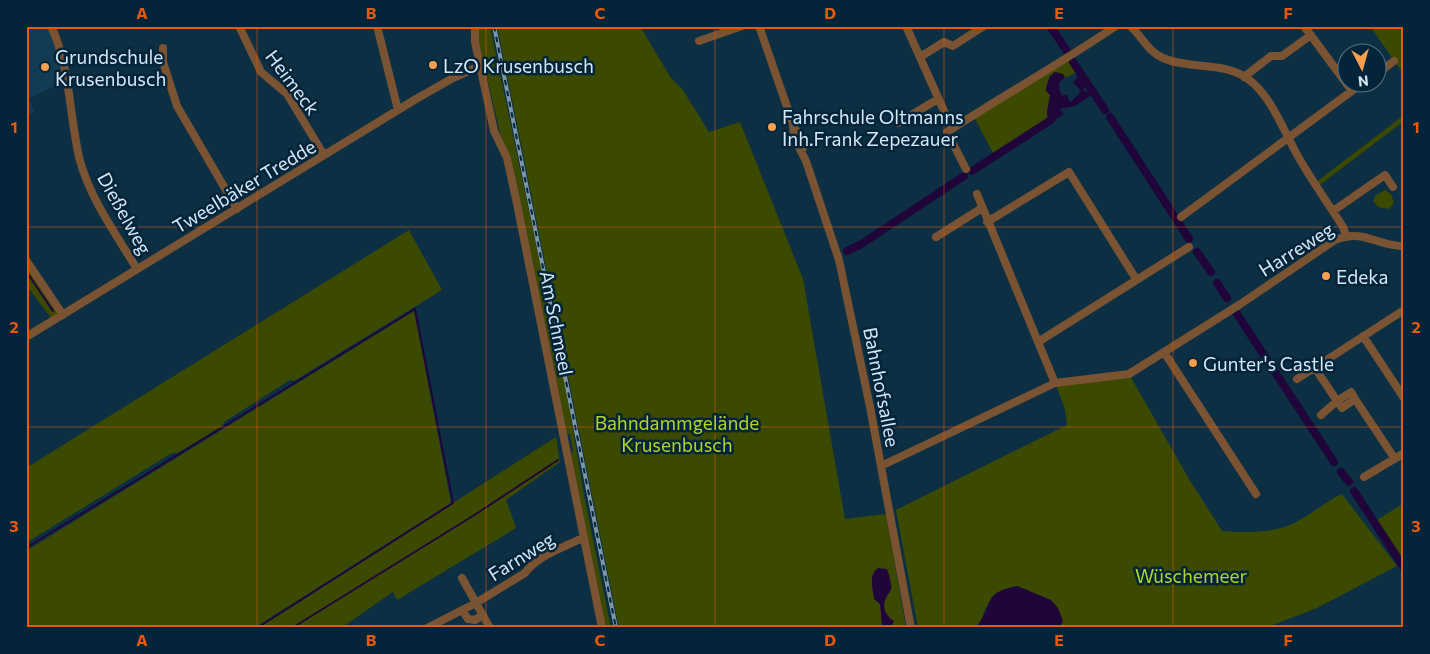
<svg xmlns="http://www.w3.org/2000/svg" width="1430" height="654" font-family="Commissioner,sans-serif">
<style>
.built{fill:#123c54}
.green{fill:#3c4900}
.water{fill:#1f053a}
.lines{fill:none;stroke-linecap:round;stroke-linejoin:round}
.stream{stroke:#1f053a;stroke-width:2}
.canal{stroke:#1f053a;stroke-width:8}
.minor{stroke:#7a5332;stroke-width:8}
.rail-casing{stroke:#7d96a7;stroke-width:4}
.rail{stroke:#032439;stroke-width:2;stroke-dasharray:5.5;stroke-linecap:butt}
.grid{fill:none;stroke:#e8590c;stroke-width:1;stroke-opacity:0.55}
.poi-dot{fill:#f99f4d;stroke:#032439;stroke-width:2}
.labels{text-anchor:middle;dominant-baseline:central;stroke-width:5;stroke-linejoin:round;paint-order:stroke}
.poi-label{font-size:19px;fill:#d5e7f5;stroke:#032439;text-anchor:start}
.street-label{font-size:19px;fill:#d5e7f5;stroke:#032439}
.park-label{font-size:19px;fill:#b4d424;stroke:#032439}
.neatline{fill:none;stroke:#e8590c;stroke-width:2}
.grid-label{font-size:16px;text-anchor:middle;font-weight:bold;fill:#e8590c}
</style>
<rect width="100%" height="100%" fill="#0d2f44"/>
<path class="built" d="M 28,26 L 51,26 L 66,80 L 28,99 L 35,111 L 26,116 L 26,27 Z"/>
<path class="green" d="M 478,26 L 490,26 L 565,382 L 584,495 L 611,628 L 605,628 L 571,453 L 573,452 L 570,434 L 567,434 L 513,166 L 500,133 L 478,38 Z
M 497,26 L 640,26 L 671,78 L 683,90 L 709,132 L 740,122 L 803,279 L 845,519 L 886,514 L 906,628 L 619,628 Z
M 1370,26 L 1404,26 L 1404,75 Z
M 1074,57 L 1080,71 L 1064,78 L 1050,75 L 1046,91 L 1050,95 L 1047,112 L 1049,123 L 994,155 L 973,115 Z
M 1404,115 L 1404,121 L 1317,187 L 1315,183 Z
M 1385,190 L 1391,194 L 1394,203 L 1389,209 L 1378,207 L 1373,201 L 1376,195 Z
M 409,230 L 442,290 L 294,381 L 290,380 L 224,422 L 222,426 L 178,453 L 172,453 L 26,543 L 26,468 Z
M 26,265 L 59,314 L 51,318 L 26,285 Z
M 414,311 L 451,503 L 254,628 L 26,628 L 26,551 Z
M 1129,374 L 1189,479 L 1222,531 C 1241,533 1274,533 1292,524 C 1310,516 1324,502 1342,494 L 1397,566 L 1317,608 L 1265,628 L 1059,628 L 1063,621 L 1045,597 L 1036,595 L 1026,589 L 986,607 L 980,623 L 975,628 L 918,628 L 896,510 L 1067,425 L 1065,409 L 1055,383 Z
M 556,437 L 560,462 L 506,500 L 516,528 L 397,600 L 393,592 L 341,628 L 257,628 Z
M 1404,503 L 1404,561 L 1377,520 Z"/>
<path class="water" d="M 1055,72 L 1063,74 L 1065,77 L 1059,83 L 1059,88 L 1062,96 L 1067,94 L 1069,101 L 1072,101 L 1081,91 L 1073,82 L 1078,77 L 1082,77 L 1082,80 L 1085,81 L 1084,91 L 1090,92 L 1090,96 L 1075,106 L 1059,109 L 1064,114 L 1049,123 L 1047,112 L 1050,95 L 1046,91 C 1047,83 1048,77 1055,72 Z
M 878,568 L 887,569 C 889,574 892,584 891,589 C 891,591 888,594 887,596 C 881,606 885,615 894,621 L 892,626 L 894,628 L 882,626 L 880,604 L 874,599 C 873,589 868,574 878,568 Z
M 1017,586 L 1051,600 L 1058,608 L 1063,621 L 1059,628 L 975,628 C 995,608 979,593 1017,586 Z"/>
<g class="lines">
<path class="stream" d="M 26,271 L 53,311
M 26,548 L 415,309 L 453,503 L 257,628
M 292,628 L 476,514 L 558,460"/>
<path class="canal" d="M 1050,26 L 1067,51
M 1073,62 L 1105,110
M 1110,117 L 1189,239
M 972,171 L 1051,120 L 1052,114
M 847,251 L 860,245 L 964,176
M 1197,252 L 1211,272
M 1217,283 L 1227,298
M 1237,314 L 1334,462
M 1341,472 L 1349,482
M 1354,491 L 1404,568"/>
<path class="minor" d="M 51,26 C 71,68 69,117 80,161 C 91,200 116,234 137,269
M 239,26 L 261,72 L 287,94 L 324,155
M 377,26 L 398,110
M 475,26 L 475,42 L 494,131 L 507,158 L 516,199 L 602,628
M 759,26 L 793,124 L 799,136 L 803,148
M 906,26 L 952,129
M 1130,26 C 1142,36 1148,52 1163,58 C 1190,70 1224,61 1248,79 C 1269,94 1282,126 1294,149 C 1308,176 1327,201 1343,227 L 1346,236
M 1304,26 L 1352,91
M 699,41 L 742,26
M 163,48 L 163,62 L 177,106 L 237,209
M 920,57 L 944,42 L 953,46 L 984,26
M 1378,73 L 1394,61
M 1244,77 L 1271,56 L 1282,56 L 1311,35
M 898,123 L 938,99
M 793,124 L 794,138 L 806,161 L 839,260 L 870,407 L 911,628
M 966,169 L 947,132 C 1003,96 1061,63 1116,26
M 977,194 L 1055,383
M 1333,211 L 1385,175 L 1393,187
M 1181,217 L 1364,82
M 987,222 L 1069,172 L 1136,279
M 936,237 L 982,208
M 26,260 L 63,315
M 1363,336 L 1404,398
M 26,337 L 416,99 L 453,78 L 480,66
M 1038,342 L 1189,247
M 1164,352 L 1256,494
M 1315,368 L 1337,401 L 1321,415
M 1297,379 L 1404,310
M 1351,392 L 1355,399 L 1342,408 L 1337,401 Z
M 1355,399 L 1395,459
M 881,466 L 1055,383 L 1129,374 L 1239,305 L 1335,240 C 1366,228 1377,247 1404,246
M 1364,477 L 1404,453
M 462,578 L 490,628
M 462,610 L 468,619 L 475,620 L 483,615
M 427,628 L 476,603 L 525,573 C 536,557 560,549 578,540 L 584,539"/>
<defs>
<path id="rail" d="M 494,26 L 616,628"/>
</defs>
<use href="#rail" class="rail-casing"/>
<use href="#rail" class="rail"/>
</g>
<path class="grid" d="M 257,26 L 257,628M 486,26 L 486,628M 715,26 L 715,628M 944,26 L 944,628M 1173,26 L 1173,628M 26,227 L 1404,227M 26,427 L 1404,427"/>
<g class="poi-dot">
<circle cx="433" cy="65" r="5"/>
<circle cx="45" cy="67" r="5"/>
<circle cx="772" cy="127" r="5"/>
<circle cx="1326" cy="276" r="5"/>
<circle cx="1193" cy="363" r="5"/>
</g>
<g class="labels">
<g class="poi-label">
<text x="55" y="56">Grundschule<tspan x="55" dy="22">Krusenbusch</tspan></text>
<text x="443" y="65">LzO Krusenbusch</text>
<text x="782" y="116">Fahrschule Oltmanns<tspan x="782" dy="22">Inh.Frank Zepezauer</tspan></text>
<text x="1336" y="276">Edeka</text>
<text x="1203" y="363">Gunter's Castle</text>
</g>
<g class="street-label">
<text transform="translate(293 82) rotate(53)">Heimeck</text>
<text transform="translate(244 186) rotate(-31)">Tweelbäker Tredde</text>
<text transform="translate(125 213) rotate(61)">Dießelweg</text>
<text transform="translate(1296 249) rotate(-32)">Harreweg</text>
<text transform="translate(557 323) rotate(79)">Am Schmeel</text>
<text transform="translate(882 387) rotate(79)">Bahnhofsallee</text>
<text transform="translate(521 556) rotate(-32)">Farnweg</text>
</g>
<g class="park-label">
<text x="677" y="422">Bahndammgelände<tspan x="677" dy="22">Krusenbusch</tspan></text>
<text x="1191" y="575">Wüschemeer</text>
</g>
</g>
<rect width="1430" height="654" fill="none" stroke="#032439" stroke-width="55"/>
<g transform="translate(1362 68) rotate(174)"><circle r="24" fill="#032439" stroke="#577284"/>
<path d="M0-4L9 19L0 12L-9 19Z" fill="#f99f4d"/>
<text y="-8" font-size="14" font-weight="bold" text-anchor="middle" fill="#d5e7f5">N</text>
</g>
<rect x="28" y="28" width="1374" height="598" class="neatline"/>
<g class="grid-label">
<text x="142" y="19">A</text>
<text x="371" y="19">B</text>
<text x="600" y="19">C</text>
<text x="830" y="19">D</text>
<text x="1059" y="19">E</text>
<text x="1288" y="19">F</text>
<text x="14" y="133">1</text>
<text x="1416" y="133">1</text>
<text x="14" y="333">2</text>
<text x="1416" y="333">2</text>
<text x="14" y="532">3</text>
<text x="1416" y="532">3</text>
<text x="142" y="646">A</text>
<text x="371" y="646">B</text>
<text x="600" y="646">C</text>
<text x="830" y="646">D</text>
<text x="1059" y="646">E</text>
<text x="1288" y="646">F</text>
</g>
</svg>
